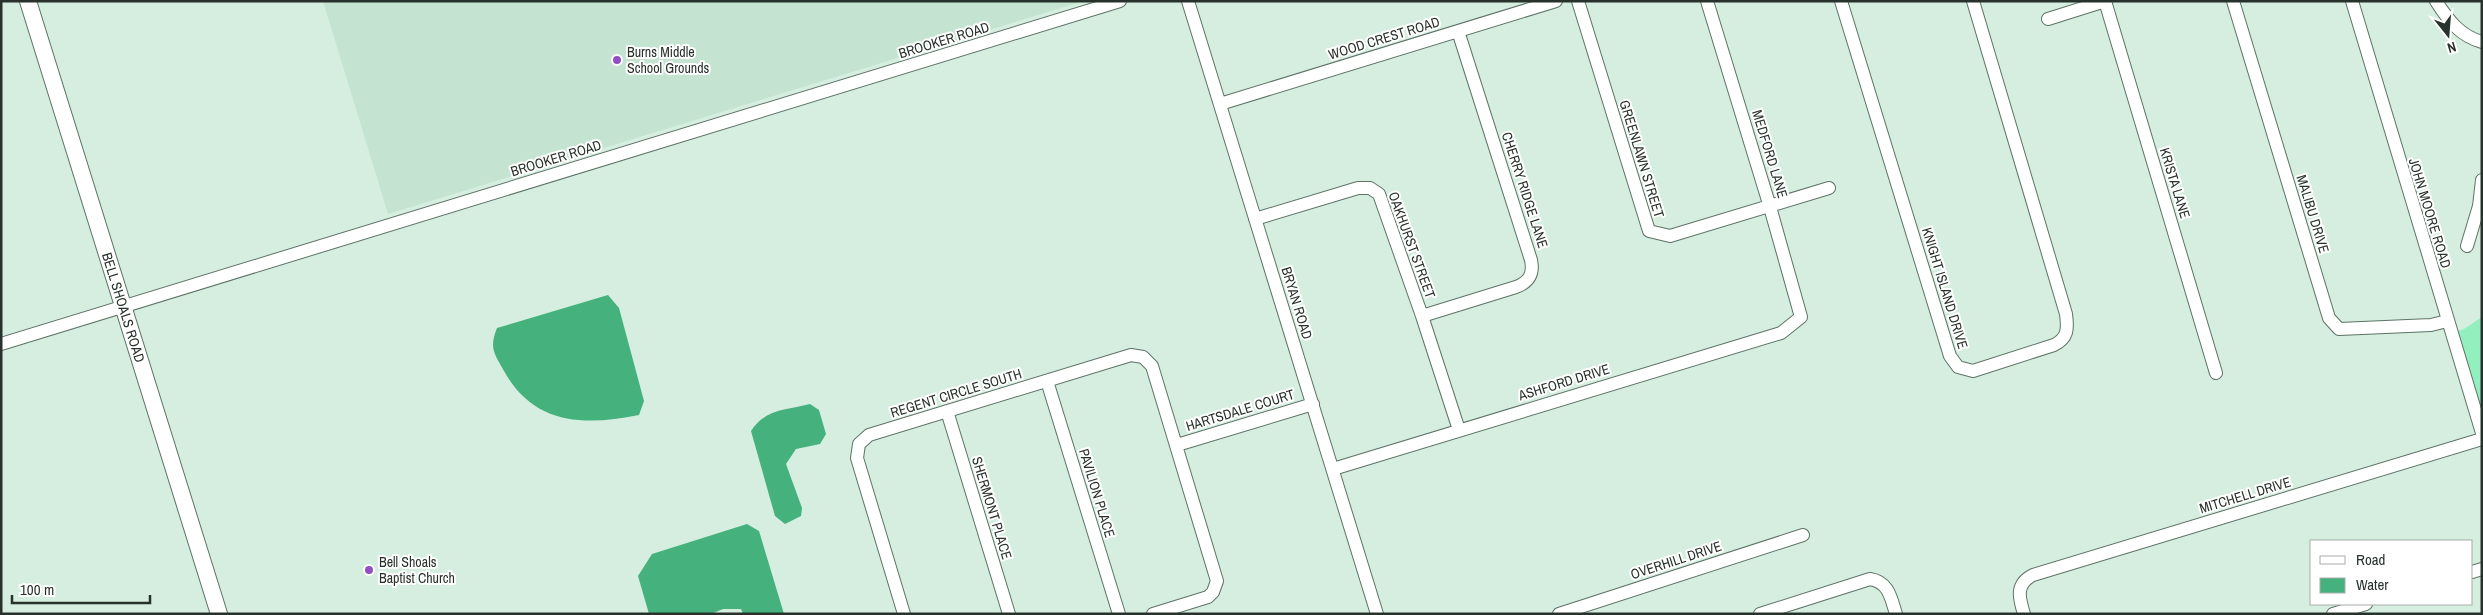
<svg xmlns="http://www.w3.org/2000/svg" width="2483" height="615" font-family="'Archivo Narrow',sans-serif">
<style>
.built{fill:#c4e4d1}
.green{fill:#93f0be}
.water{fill:#45b17d}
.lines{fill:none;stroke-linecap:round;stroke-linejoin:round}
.minor-casing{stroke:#5d7367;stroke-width:14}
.major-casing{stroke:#5d7367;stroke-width:18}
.minor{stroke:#fff;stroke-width:12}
.major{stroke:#fff;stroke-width:16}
.poi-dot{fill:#924fc4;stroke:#fff;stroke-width:2}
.labels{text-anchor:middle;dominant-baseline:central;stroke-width:4;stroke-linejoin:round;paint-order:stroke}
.street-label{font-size:14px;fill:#28322c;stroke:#fff}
.poi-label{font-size:14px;fill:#28322c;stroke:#fff;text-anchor:start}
</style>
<rect width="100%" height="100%" fill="#d5eedf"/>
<path class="built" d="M 323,1 L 1084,1 L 388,214 Z"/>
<path class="green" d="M 2482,317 L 2482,417 L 2455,332 L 2464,329 Z"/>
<path class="water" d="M 608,295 L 619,308 L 644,401 L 639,415 C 584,426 534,425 504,371 C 494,353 489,348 497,328 Z
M 810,404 L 819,410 L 826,434 L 820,444 L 796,449 L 786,464 L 802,508 L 801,516 L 785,524 L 775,516 L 751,431 C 765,409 786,410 810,404 Z
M 747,524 L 759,531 L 784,614 L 743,614 L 741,609 L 723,609 L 711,614 L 649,614 L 638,576 L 652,554 Z"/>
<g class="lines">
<defs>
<path id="minor" d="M 1188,1 L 1377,614
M 1578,1 L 1649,231 L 1670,236 L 1829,188
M 1841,1 L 1950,356 L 1958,367 L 1973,371 L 2054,345 C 2068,338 2068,329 2066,314 L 1973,1
M 2105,1 L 2216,373
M 2233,1 L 2329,318 L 2339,329 L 2431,325 L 2447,321
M 2352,1 L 2482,433
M 2436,1 C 2448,20 2460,36 2482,42
M 2048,19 L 2105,1
M 1220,104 L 1556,1
M 1255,219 L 1358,188 L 1370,188 L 1379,194 L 1422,316 L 1459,430
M 2467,246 L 2479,206 L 2482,180
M 1422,316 L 1516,287 C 1529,282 1534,274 1531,260 L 1458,31
M 1,344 L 1120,1
M 1047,381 L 1119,614
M 947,411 L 1009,614
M 1177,445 L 1313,404
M 1333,469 L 1781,333 L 1801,317 L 1770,207 L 1707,1
M 2472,572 L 2482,569
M 904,614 L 857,458 L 859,444 L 869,435 L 1131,355 L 1143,357 L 1152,366 L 1217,581 L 1213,592 L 1208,597 L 1153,614
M 1559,614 L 1803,535
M 1760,614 L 1870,579 C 1889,582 1891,598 1896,614
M 2024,614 C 2019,598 2015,584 2033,575 L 2482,439
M 2333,614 L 2366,604"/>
<g id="major">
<path id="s1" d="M 28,1 L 219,614"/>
</g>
</defs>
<use href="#minor" class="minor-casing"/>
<use href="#major" class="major-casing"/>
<use href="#minor" class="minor"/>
<use href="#major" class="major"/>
</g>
<g class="poi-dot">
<circle cx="617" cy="60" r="5"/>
<circle cx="369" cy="570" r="5"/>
</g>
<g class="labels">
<g class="street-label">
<text transform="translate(1384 38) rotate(-17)">WOOD CREST ROAD</text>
<text transform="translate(944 40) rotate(-17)">BROOKER ROAD</text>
<text transform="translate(1770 154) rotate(73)">MEDFORD LANE</text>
<text transform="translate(556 158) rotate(-17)">BROOKER ROAD</text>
<text transform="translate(1642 159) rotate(73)">GREENLAWN STREET</text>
<text transform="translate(2175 183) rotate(73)">KRISTA LANE</text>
<text transform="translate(1525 190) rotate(72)">CHERRY RIDGE LANE</text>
<text transform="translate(2430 213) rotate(73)">JOHN MOORE ROAD</text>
<text transform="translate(2313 214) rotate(73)">MALIBU DRIVE</text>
<text transform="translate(1412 245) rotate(70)">OAKHURST STREET</text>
<text transform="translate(1945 288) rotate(73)">KNIGHT ISLAND DRIVE</text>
<text transform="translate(1297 303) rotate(73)">BRYAN ROAD</text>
<text stroke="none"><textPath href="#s1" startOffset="321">BELL SHOALS ROAD</textPath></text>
<text transform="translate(1564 382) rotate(-17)">ASHFORD DRIVE</text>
<text transform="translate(956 393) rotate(-17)">REGENT CIRCLE SOUTH</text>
<text transform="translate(1240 410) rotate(-17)">HARTSDALE COURT</text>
<text transform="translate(1097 493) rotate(73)">PAVILION PLACE</text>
<text transform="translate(2245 495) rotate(-17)">MITCHELL DRIVE</text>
<text transform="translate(992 508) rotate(73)">SHERMONT PLACE</text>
<text transform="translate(1676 560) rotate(-18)">OVERHILL DRIVE</text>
</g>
<g class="poi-label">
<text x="627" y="52">Burns Middle<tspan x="627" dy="16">School Grounds</tspan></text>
<text x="379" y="562">Bell Shoals<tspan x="379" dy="16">Baptist Church</tspan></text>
</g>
</g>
<rect width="2483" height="615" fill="none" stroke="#28322c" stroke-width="5"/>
<rect x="2310" y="540" width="162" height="65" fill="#ffffff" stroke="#a9adab"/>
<rect x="2320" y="556" width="25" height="8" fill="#ffffff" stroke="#a9adab"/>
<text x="2356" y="565" font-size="15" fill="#28322c">Road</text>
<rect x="2320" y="578" width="25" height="15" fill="#45b17d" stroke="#a9adab"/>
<text x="2356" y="590" font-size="15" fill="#28322c">Water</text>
<g transform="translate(2448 35) rotate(163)" stroke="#ffffff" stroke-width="4" paint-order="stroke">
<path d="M0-4L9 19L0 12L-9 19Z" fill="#28322c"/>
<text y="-8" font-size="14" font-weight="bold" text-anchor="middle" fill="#28322c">N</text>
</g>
<path d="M12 595v8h138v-8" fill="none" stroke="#28322c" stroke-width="2.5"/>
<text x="20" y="595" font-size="15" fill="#28322c" stroke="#ffffff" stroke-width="4" paint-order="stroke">100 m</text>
</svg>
